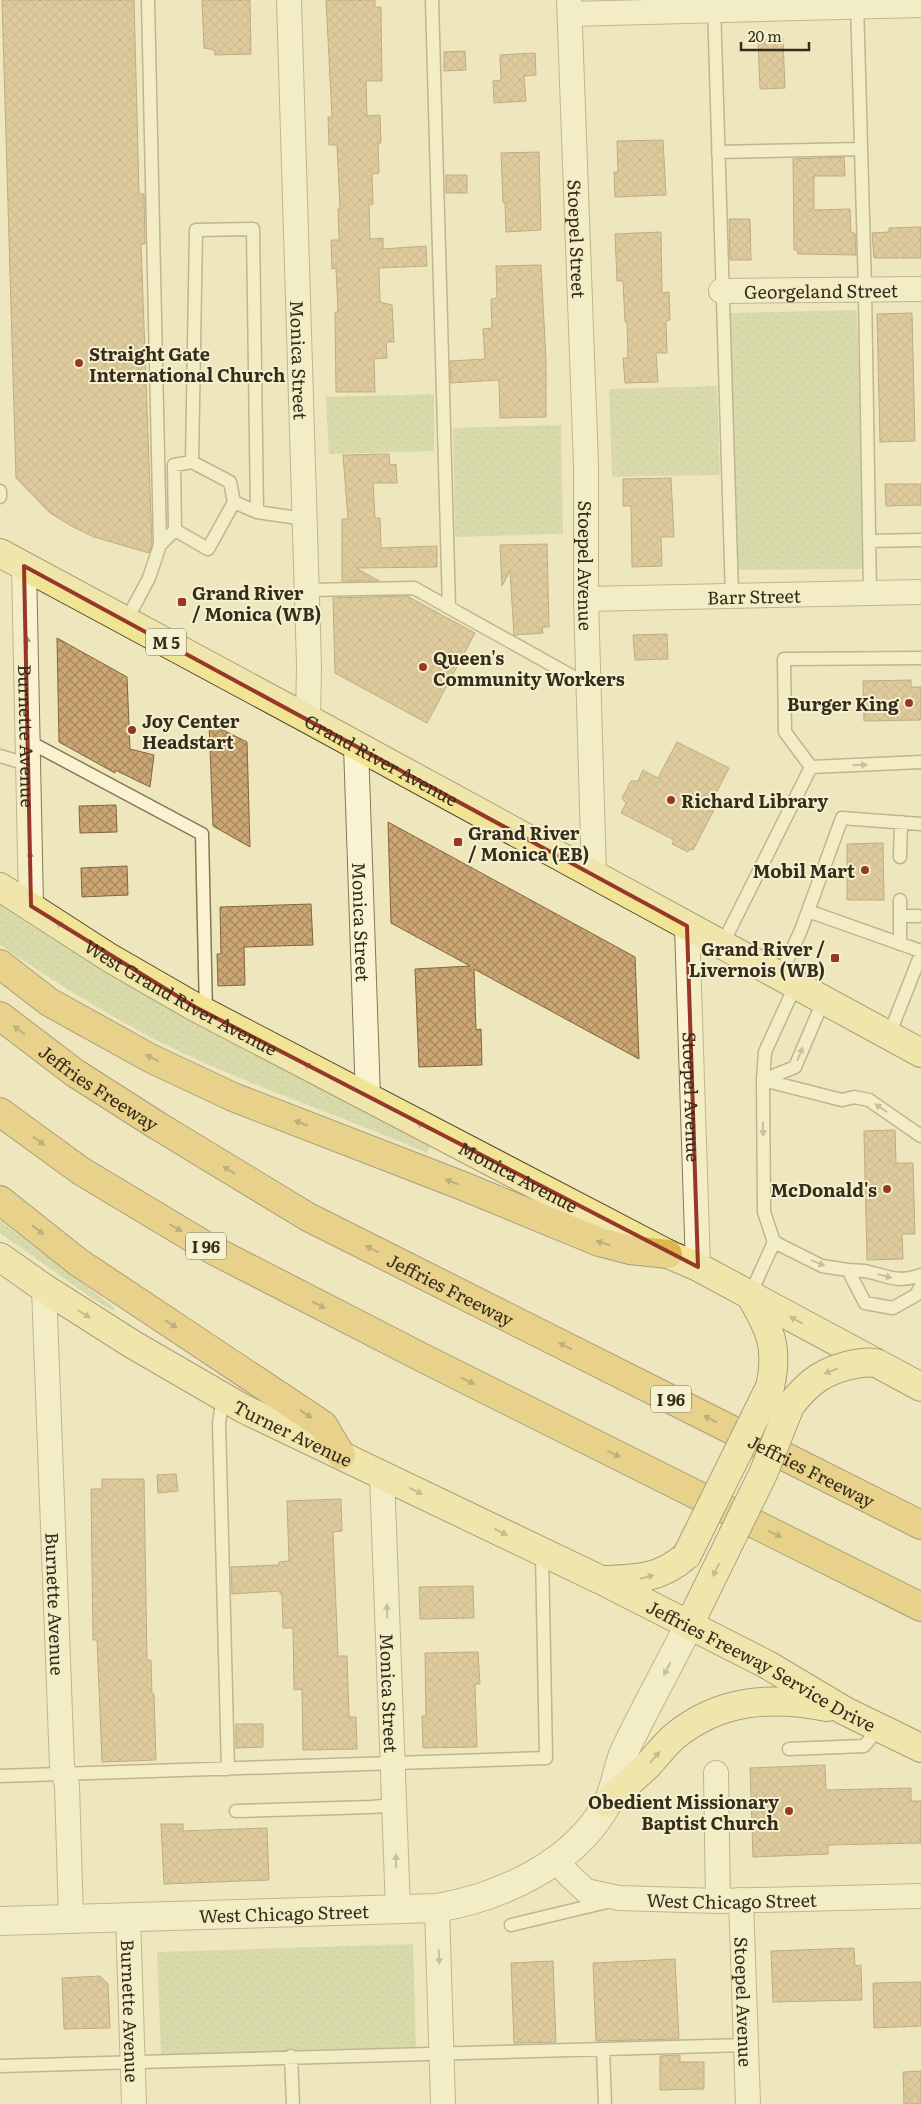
<svg xmlns="http://www.w3.org/2000/svg" width="921" height="2104" font-family="Literata,serif">
<style>
.grass{fill:url(#grass-dots)}
.building{fill:url(#building-cross-hatch);stroke:#85653d}
.lines{fill:none;stroke-linecap:round;stroke-linejoin:round}
.service-casing{stroke:#867857;stroke-width:15}
.minor-casing{stroke:#867857;stroke-width:26}
.tertiary-casing{stroke:#867857;stroke-width:30}
.primary-casing{stroke:#53452c;stroke-width:30}
.motorway-casing{stroke:#53452c;stroke-width:30}
.service{stroke:#f9f3d1;stroke-width:12}
.minor{stroke:#f9f3d1;stroke-width:24}
.tertiary{stroke:#f9f3d1;stroke-width:28}
.primary{stroke:#f2e495;stroke-width:28}
.motorway{stroke:#dfb64d;stroke-width:28}
.primary-bridge-casing{stroke:#53452c;stroke-width:30;stroke-linecap:butt}
.primary-bridge{stroke:#f2e495;stroke-width:28}
.oneway{fill:#979076}
.oneway2{fill:#948858}
.oneway3{fill:#826a32}
.marked{fill:none;stroke:#953827;stroke-width:4;stroke-linejoin:round}
.poi-dot{fill:#953827;stroke:#f5f0ce;stroke-width:2}
.labels{text-anchor:middle;dominant-baseline:central;stroke-width:4;stroke-linejoin:round;paint-order:stroke}
.shield{fill:#f5f0ce;stroke:#6f6751;stroke-width:1}
.shield-label{font-size:16px;font-weight:bold;fill:#352c1c}
.street-label{font-size:18px;fill:#352c1c;stroke:#f5f0ce}
.poi-label{font-size:18px;font-weight:bold;fill:#352c1c;stroke:#f5f0ce;text-anchor:start}
</style>
<defs>
<pattern id="grass-dots" width="8" height="8" patternUnits="userSpaceOnUse" patternTransform="scale(1.25)"><rect width="8" height="8" fill="#bccb93"/><path d="M2 2h.1M6 6h.1" fill="none" stroke="#a2ae7e" stroke-width="1.8" stroke-linecap="round"/></pattern>
<pattern id="building-cross-hatch" width="8" height="8" patternUnits="userSpaceOnUse" patternTransform="scale(1.25)"><rect width="8" height="8" fill="#cca774"/><path d="M0 0l8 8M0 8l8-8" fill="none" stroke="#a6885e"/></pattern>
</defs>
<rect width="100%" height="100%" fill="#eee7be"/>
<path class="grass" d="M 857,310 L 864,569 L 738,570 L 730,313 Z
M 717,386 L 720,475 L 612,477 L 609,389 Z
M 434,394 L 434,451 L 329,454 L 326,397 Z
M 561,425 L 563,534 L 455,537 L 453,428 Z
M 0,902 L 430,1144 L 427,1153 C 339,1115 247,1085 162,1043 C 105,1014 52,980 0,945 Z
M 0,1221 L 115,1308 L 114,1311 L 93,1299 L 0,1233 Z
M 413,1944 L 416,2047 L 161,2055 L 157,1952 Z"/>
<path class="building" d="M 2,0 L 134,0 L 139,194 L 144,194 L 145,244 L 141,244 L 152,545 L 149,553 L 94,537 L 73,527 L 50,513 L 16,478 Z
M 202,0 L 250,0 L 251,54 L 215,55 L 214,50 L 204,48 Z
M 326,0 L 375,0 L 375,7 L 381,7 L 382,81 L 366,81 L 367,116 L 380,115 L 381,143 L 378,143 L 379,173 L 372,174 L 373,204 L 369,205 L 370,239 L 383,238 L 383,249 L 426,246 L 427,266 L 379,268 L 380,302 L 392,305 L 394,342 L 386,342 L 387,358 L 374,359 L 375,392 L 336,392 L 335,312 L 338,312 L 336,268 L 332,269 L 331,240 L 339,240 L 338,209 L 340,209 L 337,145 L 329,145 L 328,117 L 332,117 Z
M 783,39 L 785,88 L 760,89 L 758,40 Z
M 465,51 L 466,70 L 444,71 L 444,52 Z
M 535,53 L 536,75 L 524,76 L 526,101 L 494,103 L 493,81 L 501,80 L 500,55 Z
M 663,140 L 666,195 L 615,197 L 614,172 L 618,172 L 617,141 Z
M 539,152 L 541,230 L 506,232 L 505,202 L 503,203 L 501,153 Z
M 844,157 L 845,176 L 814,176 L 814,210 L 850,209 L 851,233 L 855,233 L 856,255 L 798,254 L 797,250 L 794,250 L 793,159 Z
M 446,175 L 467,175 L 467,193 L 446,193 Z
M 729,219 L 750,219 L 751,260 L 730,260 Z
M 921,227 L 921,258 L 874,258 L 872,233 L 889,232 L 889,228 Z
M 661,232 L 662,293 L 669,292 L 670,320 L 666,321 L 667,353 L 656,353 L 658,382 L 625,383 L 623,358 L 628,358 L 627,322 L 625,322 L 623,281 L 617,281 L 615,234 Z
M 541,265 L 546,360 L 546,417 L 500,418 L 499,382 L 497,380 L 451,383 L 450,361 L 485,359 L 483,329 L 492,328 L 491,299 L 497,298 L 496,266 Z
M 912,313 L 915,441 L 880,442 L 877,314 Z
M 389,454 L 390,465 L 396,464 L 397,483 L 373,483 L 375,518 L 380,518 L 381,548 L 437,546 L 437,567 L 356,568 L 379,581 L 342,581 L 342,519 L 348,519 L 343,455 Z
M 671,478 L 674,537 L 661,537 L 662,566 L 632,567 L 631,506 L 623,506 L 623,479 Z
M 885,484 L 921,484 L 921,505 L 886,506 Z
M 547,544 L 549,627 L 542,627 L 543,633 L 514,635 L 510,571 L 502,586 L 500,545 Z
M 407,596 L 475,633 L 427,723 L 335,673 L 333,598 Z
M 667,634 L 668,659 L 635,660 L 633,635 Z
M 57,638 L 127,677 L 130,749 L 154,755 L 150,787 L 115,770 L 115,773 L 59,742 Z
M 911,680 L 911,687 L 921,687 L 921,720 L 864,721 L 863,681 Z
M 209,723 L 247,742 L 250,847 L 213,826 Z
M 677,742 L 729,768 L 709,807 L 714,810 L 693,850 L 689,849 L 688,852 L 672,844 L 674,840 L 621,813 L 626,803 L 622,798 L 631,781 L 638,781 L 643,770 L 658,778 Z
M 116,805 L 117,832 L 80,833 L 79,806 Z
M 388,822 L 635,957 L 639,1059 L 474,969 L 476,1030 L 481,1029 L 482,1065 L 419,1067 L 415,969 L 470,966 L 391,923 Z
M 883,843 L 884,900 L 847,900 L 847,844 Z
M 127,866 L 128,895 L 82,897 L 81,868 Z
M 311,904 L 313,945 L 244,947 L 245,985 L 218,986 L 217,954 L 221,954 L 220,907 Z
M 895,1130 L 896,1163 L 913,1163 L 915,1234 L 902,1234 L 903,1259 L 867,1260 L 864,1131 Z
M 176,1474 L 178,1491 L 158,1493 L 157,1475 Z
M 102,1479 L 144,1479 L 147,1660 L 151,1660 L 152,1694 L 154,1694 L 156,1760 L 102,1762 L 97,1640 L 93,1640 L 91,1489 L 102,1489 Z
M 341,1499 L 342,1531 L 333,1532 L 338,1656 L 347,1656 L 349,1717 L 356,1717 L 357,1749 L 303,1750 L 302,1689 L 294,1690 L 293,1628 L 283,1628 L 282,1594 L 280,1594 L 280,1591 L 232,1594 L 231,1567 L 279,1565 L 279,1562 L 289,1561 L 287,1501 Z
M 473,1586 L 474,1618 L 420,1619 L 419,1587 Z
M 478,1652 L 480,1684 L 475,1684 L 477,1747 L 423,1748 L 422,1716 L 426,1716 L 425,1653 Z
M 236,1724 L 263,1724 L 263,1747 L 236,1748 Z
M 825,1765 L 826,1790 L 911,1788 L 911,1801 L 921,1801 L 921,1843 L 828,1845 L 828,1854 L 753,1857 L 750,1768 Z
M 161,1824 L 183,1824 L 183,1831 L 267,1828 L 269,1880 L 164,1884 Z
M 854,1948 L 855,1966 L 861,1965 L 862,2000 L 773,2002 L 771,1951 Z
M 675,1959 L 679,2039 L 596,2041 L 593,1963 Z
M 553,1961 L 556,2042 L 514,2043 L 511,1963 Z
M 100,1976 L 108,1984 L 110,2028 L 64,2029 L 62,1978 Z
M 921,1982 L 921,2026 L 874,2028 L 873,1983 Z
M 680,2055 L 680,2062 L 704,2062 L 704,2089 L 660,2090 L 660,2056 Z
M 921,2071 L 921,2104 L 904,2104 L 903,2072 Z"/>
<g class="lines">
<defs>
<path id="service" d="M 432,0 L 449,607
M 857,2 L 865,290 L 870,593
M 714,5 L 732,596
M 718,152 L 861,149
M 192,462 L 196,230 L 253,229 L 257,512
M 0,491 L 0,497
M 175,530 L 174,465 L 192,462 L 230,482 L 234,502
M 869,541 L 921,540
M 160,545 L 175,530 L 208,549 L 234,502 L 257,512 L 305,519
M 307,590 L 414,588 L 588,685
M 126,621 L 149,578 L 160,545 L 148,0
M 28,741 L 202,834 L 206,1013
M 0,756 L 27,764
M 811,767 L 921,762
M 900,857 L 901,822
M 808,911 L 921,951
M 900,916 L 918,916
M 900,944 L 900,900
M 722,945 L 811,767 L 785,732 L 784,659 L 921,658
M 780,976 L 801,930 L 842,818 L 921,824
M 889,1035 L 921,954
M 763,1080 L 842,1100 L 854,1097 L 869,1100 L 921,1136
M 763,1080 L 795,1067 L 824,999
M 774,1242 L 822,1266 L 848,1270 L 865,1303 L 893,1308 L 916,1295 L 921,1286
M 848,1270 C 855,1271 862,1270 869,1272 C 891,1277 897,1283 921,1275
M 750,1295 L 774,1242 L 764,1212 L 763,1080 L 765,1052 L 796,984
M 223,1397 L 219,1423 L 228,1769
M 789,1749 L 864,1746 L 880,1727
M 0,1776 L 546,1758 L 542,1552
M 236,1811 L 371,1807 L 394,1805
M 511,1925 L 611,1901
M 603,2049 L 605,2104
M 291,2056 L 293,2104
M 0,2066 L 746,2045"/>
<g id="minor">
<path id="s1" d="M 289,0 L 309,665 L 308,719"/>
<path id="s2" d="M 569,0 L 586,465 L 586,599 L 594,876"/>
<path d="M 570,14 L 921,5"/>
<path id="s3" d="M 721,291 L 921,289"/>
<path id="s4" d="M 24,566 L 31,906"/>
<path id="s5" d="M 586,599 L 921,592"/>
<path id="s6" d="M 356,746 L 368,1098"/>
<path id="s7" d="M 687,926 L 698,1267"/>
<path id="s8" d="M 44,1288 L 62,1766 L 67,1785 L 71,1919"/>
<path id="s9" d="M 382,1475 L 398,1910"/>
<path d="M 716,1773 L 718,1901"/>
<path id="s10" d="M 557,1860 L 567,1873 L 586,1891 L 619,1898 L 718,1901 L 921,1896"/>
<path id="s11" d="M 741,1900 L 748,2104"/>
<path d="M 437,1908 L 443,2104"/>
<path id="s12" d="M 128,1917 L 134,2104"/>
</g>
<g id="tertiary">
<path id="s13" d="M 0,1921 L 437,1908 C 501,1897 574,1864 607,1804 C 616,1787 617,1767 625,1750 C 645,1708 668,1667 689,1625"/>
</g>
<g id="primary">
<path id="s14" d="M 0,553 L 308,719 L 921,1053"/>
<path id="s15" d="M 0,887 L 110,958 L 195,1007 L 668,1254 L 698,1267 L 921,1387"/>
<path id="s16" d="M 0,1257 L 44,1288 L 132,1344 L 244,1409 L 601,1580 L 766,1664 L 845,1711 L 921,1748"/>
<path d="M 750,1295 C 770,1329 779,1347 770,1387"/>
<path d="M 603,1580 C 636,1579 661,1579 687,1555"/>
<path d="M 689,1625 L 733,1535"/>
<path d="M 607,1803 C 620,1790 633,1779 646,1767 C 656,1757 664,1745 675,1736 C 720,1699 772,1696 827,1707"/>
</g>
<g id="motorway">
<path d="M 0,964 L 49,1002 L 150,1058 L 233,1097 L 463,1186 L 599,1242 L 630,1250 L 668,1254"/>
<path id="s17" d="M 0,1016 L 75,1073 L 158,1126 L 308,1217 L 921,1525"/>
<path d="M 0,1112 L 81,1171 L 211,1249 L 425,1359 L 921,1607"/>
<path d="M 0,1200 L 78,1262 L 323,1425 L 341,1455"/>
</g>
</defs>
<use href="#service" class="service-casing"/>
<use href="#minor" class="minor-casing"/>
<use href="#tertiary" class="tertiary-casing"/>
<use href="#primary" class="primary-casing"/>
<use href="#motorway" class="motorway-casing"/>
<use href="#service" class="service"/>
<use href="#minor" class="minor"/>
<use href="#tertiary" class="tertiary"/>
<use href="#primary" class="primary"/>
<use href="#motorway" class="motorway"/>
<defs>
<path id="primary-bridge" d="M 733,1535 L 763,1474 L 790,1406 C 809,1381 825,1370 855,1364 C 863,1363 871,1361 879,1364
M 687,1555 L 770,1387"/>
</defs>
<use href="#primary-bridge" class="primary-bridge-casing"/>
<use href="#primary-bridge" class="primary-bridge"/>
</g>
<defs><path id="oneway-solid" d="M-6-.8H1V-3.2L6.5 0L1 3.2V.8H-6Z" transform="scale(1.25)"/></defs>
<g class="oneway">
<use href="#oneway-solid" transform="translate(27 643) rotate(-91)"/>
<use href="#oneway-solid" transform="translate(860 765) rotate(-2)"/>
<use href="#oneway-solid" transform="translate(30 858) rotate(-91)"/>
<use href="#oneway-solid" transform="translate(800 1054) rotate(-68)"/>
<use href="#oneway-solid" transform="translate(881 1108) rotate(-145)"/>
<use href="#oneway-solid" transform="translate(763 1129) rotate(89)"/>
<use href="#oneway-solid" transform="translate(818 1263) rotate(22)"/>
<use href="#oneway-solid" transform="translate(885 1276) rotate(14)"/>
<use href="#oneway-solid" transform="translate(387 1611) rotate(-92)"/>
<use href="#oneway-solid" transform="translate(667 1669) rotate(117)"/>
<use href="#oneway-solid" transform="translate(396 1861) rotate(-92)"/>
<use href="#oneway-solid" transform="translate(439 1957) rotate(88)"/>
</g>
<g class="oneway2">
<use href="#oneway-solid" transform="translate(62 926) rotate(-147)"/>
<use href="#oneway-solid" transform="translate(310 1067) rotate(-152)"/>
<use href="#oneway-solid" transform="translate(423 1126) rotate(-152)"/>
<use href="#oneway-solid" transform="translate(84 1314) rotate(32)"/>
<use href="#oneway-solid" transform="translate(796 1320) rotate(-152)"/>
<use href="#oneway-solid" transform="translate(831 1371) rotate(159)"/>
<use href="#oneway-solid" transform="translate(416 1491) rotate(26)"/>
<use href="#oneway-solid" transform="translate(501 1532) rotate(26)"/>
<use href="#oneway-solid" transform="translate(716 1570) rotate(116)"/>
<use href="#oneway-solid" transform="translate(647 1577) rotate(-14)"/>
<use href="#oneway-solid" transform="translate(655 1757) rotate(-50)"/>
</g>
<g class="oneway3">
<use href="#oneway-solid" transform="translate(19 1030) rotate(-143)"/>
<use href="#oneway-solid" transform="translate(152 1058) rotate(-153)"/>
<use href="#oneway-solid" transform="translate(301 1123) rotate(-159)"/>
<use href="#oneway-solid" transform="translate(39 1141) rotate(36)"/>
<use href="#oneway-solid" transform="translate(229 1170) rotate(-148)"/>
<use href="#oneway-solid" transform="translate(452 1182) rotate(-159)"/>
<use href="#oneway-solid" transform="translate(176 1228) rotate(31)"/>
<use href="#oneway-solid" transform="translate(38 1230) rotate(39)"/>
<use href="#oneway-solid" transform="translate(603 1243) rotate(-163)"/>
<use href="#oneway-solid" transform="translate(372 1249) rotate(-153)"/>
<use href="#oneway-solid" transform="translate(319 1305) rotate(27)"/>
<use href="#oneway-solid" transform="translate(171 1324) rotate(33)"/>
<use href="#oneway-solid" transform="translate(565 1346) rotate(-153)"/>
<use href="#oneway-solid" transform="translate(468 1381) rotate(26)"/>
<use href="#oneway-solid" transform="translate(306 1414) rotate(34)"/>
<use href="#oneway-solid" transform="translate(710 1419) rotate(-153)"/>
<use href="#oneway-solid" transform="translate(614 1454) rotate(26)"/>
<use href="#oneway-solid" transform="translate(775 1534) rotate(26)"/>
</g>
<path d="M0 0H921V2104H0ZM 24,566 L 687,926 L 698,1267 L 195,1007 L 31,906 Z" fill="#eee7be" fill-opacity=".55" fill-rule="evenodd"/>
<path class="marked" d="M 24,566 L 687,926 L 698,1267 L 195,1007 L 31,906 Z"/>
<g class="poi-dot">
<circle cx="79" cy="363" r="5"/>
<rect x="177" y="597" width="10" height="10" rx="2.5"/>
<circle cx="423" cy="667" r="5"/>
<circle cx="909" cy="703" r="5"/>
<circle cx="132" cy="730" r="5"/>
<circle cx="671" cy="800" r="5"/>
<rect x="453" y="837" width="10" height="10" rx="2.5"/>
<circle cx="865" cy="870" r="5"/>
<rect x="830" y="953" width="10" height="10" rx="2.5"/>
<circle cx="887" cy="1189" r="5"/>
<circle cx="789" cy="1811" r="5"/>
</g>
<g class="labels">
<g class="shield">
<rect x="146" y="628.5" width="40" height="27" rx="4"/>
<rect x="186" y="1232.5" width="40" height="27" rx="4"/>
<rect x="651" y="1385.5" width="40" height="27" rx="4"/>
</g>
<g class="shield-label">
<text x="166" y="642">M 5</text>
<text x="206" y="1246">I 96</text>
<text x="671" y="1399">I 96</text>
</g>
<g class="street-label">
<text stroke="none"><textPath href="#s2" startOffset="239">Stoepel Street</textPath></text>
<text stroke="none"><textPath href="#s3" startOffset="100">Georgeland Street</textPath></text>
<text stroke="none"><textPath href="#s1" startOffset="360">Monica Street</textPath></text>
<text stroke="none"><textPath href="#s2" startOffset="566">Stoepel Avenue</textPath></text>
<text stroke="none"><textPath href="#s5" startOffset="168">Barr Street</textPath></text>
<text stroke="none"><textPath href="#s4" startOffset="170">Burnette Avenue</textPath></text>
<text stroke="none"><textPath href="#s14" startOffset="434">Grand River Avenue</textPath></text>
<text stroke="none"><textPath href="#s6" startOffset="176">Monica Street</textPath></text>
<text stroke="none"><textPath href="#s15" startOffset="212">West Grand River Avenue</textPath></text>
<text stroke="none"><textPath href="#s17" startOffset="122">Jeffries Freeway</textPath></text>
<text stroke="none"><textPath href="#s7" startOffset="171">Stoepel Avenue</textPath></text>
<text stroke="none"><textPath href="#s15" startOffset="594">Monica Avenue</textPath></text>
<text stroke="none"><textPath href="#s17" startOffset="528">Jeffries Freeway</textPath></text>
<text stroke="none"><textPath href="#s16" startOffset="342">Turner Avenue</textPath></text>
<text stroke="none"><textPath href="#s17" startOffset="932">Jeffries Freeway</textPath></text>
<text stroke="none"><textPath href="#s8" startOffset="316">Burnette Avenue</textPath></text>
<text stroke="none"><textPath href="#s16" startOffset="865">Jeffries Freeway Service Drive</textPath></text>
<text stroke="none"><textPath href="#s9" startOffset="218">Monica Street</textPath></text>
<text stroke="none"><textPath href="#s10" startOffset="189">West Chicago Street</textPath></text>
<text stroke="none"><textPath href="#s13" startOffset="284">West Chicago Street</textPath></text>
<text stroke="none"><textPath href="#s11" startOffset="102">Stoepel Avenue</textPath></text>
<text stroke="none"><textPath href="#s12" startOffset="94">Burnette Avenue</textPath></text>
</g>
<g class="poi-label">
<text x="89" y="353">Straight Gate<tspan x="89" dy="21">International Church</tspan></text>
<text x="192" y="592">Grand River<tspan x="192" dy="21">/ Monica (WB)</tspan></text>
<text x="433" y="657">Queen's<tspan x="433" dy="21">Community Workers</tspan></text>
<text x="899" y="703" text-anchor="end">Burger King</text>
<text x="142" y="720">Joy Center<tspan x="142" dy="21">Headstart</tspan></text>
<text x="681" y="800">Richard Library</text>
<text x="468" y="832">Grand River<tspan x="468" dy="21">/ Monica (EB)</tspan></text>
<text x="855" y="870" text-anchor="end">Mobil Mart</text>
<text x="825" y="948" text-anchor="end">Grand River /<tspan x="825" dy="21">Livernois (WB)</tspan></text>
<text x="877" y="1189" text-anchor="end">McDonald's</text>
<text x="779" y="1801" text-anchor="end">Obedient Missionary<tspan x="779" dy="21">Baptist Church</tspan></text>
</g>
</g>
<path d="M741 42v8h68v-8" fill="none" stroke="#352c1c" stroke-width="2.5"/>
<text x="748" y="42" font-size="15" fill="#352c1c" stroke="#f5f0ce" stroke-width="4" paint-order="stroke">20 m</text>
</svg>
